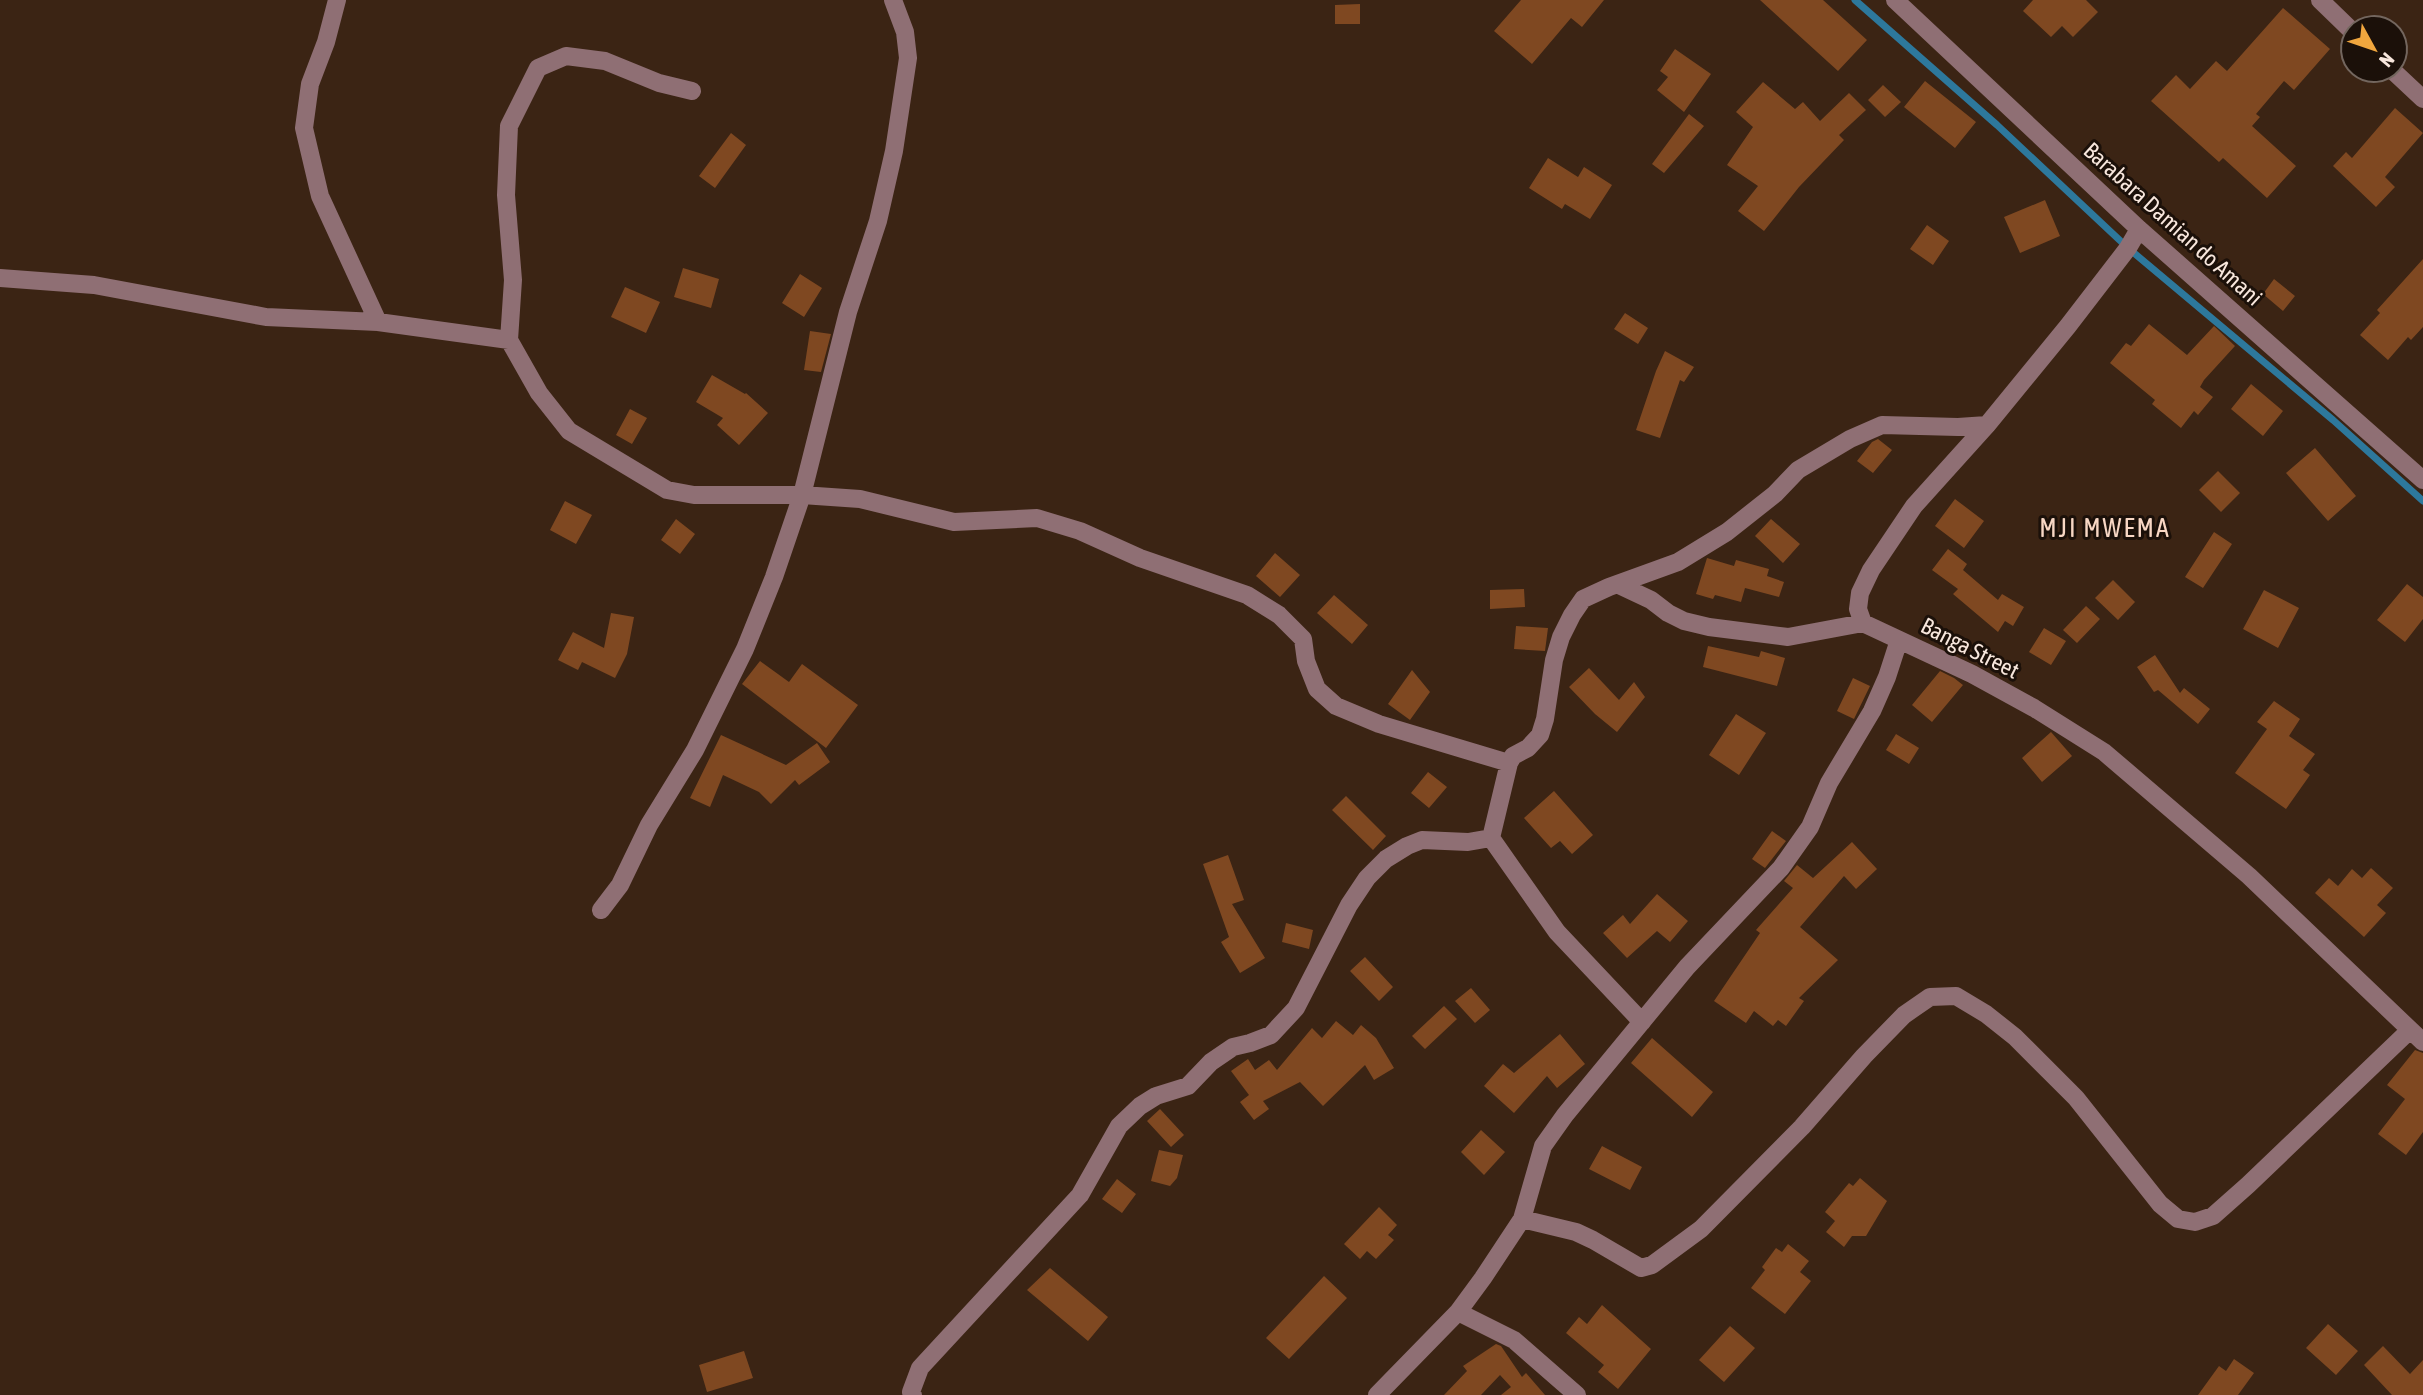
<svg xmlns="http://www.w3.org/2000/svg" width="2423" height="1395" font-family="'Asap Condensed',sans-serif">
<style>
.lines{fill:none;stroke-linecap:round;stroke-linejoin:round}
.stream{stroke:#2d789c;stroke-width:7}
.building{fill:#7f4821}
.minor{stroke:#8f6f74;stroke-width:18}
.labels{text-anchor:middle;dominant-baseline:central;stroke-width:6;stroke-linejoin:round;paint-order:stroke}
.street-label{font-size:23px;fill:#f8e7dd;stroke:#1b1009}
.quarter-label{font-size:26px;letter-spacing:2px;fill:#f8d7c4;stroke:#1b1009}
</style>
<rect width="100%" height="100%" fill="#3b2414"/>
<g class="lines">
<path class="stream" d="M 1855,0 L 1997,125 L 2128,248 L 2333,420 L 2423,501"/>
</g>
<path class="building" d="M 1521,0 L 1604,0 L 1582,27 L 1571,18 L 1532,64 L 1494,31 Z
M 1760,0 L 1823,0 L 1867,40 L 1838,71 Z
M 2033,0 L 2086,0 L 2098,12 L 2073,37 L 2062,26 L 2051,37 L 2023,11 Z
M 1360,4 L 1360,24 L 1335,24 L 1335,5 Z
M 2283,8 L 2330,49 L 2294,90 L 2284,81 L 2256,114 L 2260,117 L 2252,126 L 2296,166 L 2267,198 L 2223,158 L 2219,162 L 2151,101 L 2176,75 L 2190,89 L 2216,61 L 2227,71 Z
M 1675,49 L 1711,74 L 1684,112 L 1657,90 L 1668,77 L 1660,71 Z
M 1925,81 L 1976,122 L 1955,148 L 1904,107 Z
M 1763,82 L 1795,109 L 1803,102 L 1820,121 L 1849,93 L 1866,110 L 1839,135 L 1844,140 L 1799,187 L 1764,231 L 1738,211 L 1758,186 L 1727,165 L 1753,127 L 1736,112 Z
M 1883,85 L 1901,102 L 1885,117 L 1868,100 Z
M 2395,108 L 2423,133 L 2385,177 L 2395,187 L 2376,207 L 2333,166 L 2346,152 L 2352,158 Z
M 1689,114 L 1704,126 L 1664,173 L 1652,164 Z
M 731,133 L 746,145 L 715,188 L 699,176 Z
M 1548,158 L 1578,177 L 1584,167 L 1612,185 L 1590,219 L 1565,204 L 1562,209 L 1529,188 Z
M 2045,200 L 2060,236 L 2020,253 L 2004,217 Z
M 1927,225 L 1949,241 L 1933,265 L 1910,249 Z
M 2423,259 L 2423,327 L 2411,340 L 2408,337 L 2388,360 L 2360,335 L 2380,313 L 2377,310 Z
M 683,268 L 719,279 L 711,308 L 674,297 Z
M 800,274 L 822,288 L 804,317 L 782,303 Z
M 2274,279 L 2295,296 L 2283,311 L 2263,294 Z
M 625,287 L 660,302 L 646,333 L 611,317 Z
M 1625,313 L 1648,328 L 1638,344 L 1614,329 Z
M 2149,324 L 2187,355 L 2214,326 L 2235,346 L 2204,380 L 2200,387 L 2213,397 L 2198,415 L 2194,411 L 2181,428 L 2152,404 L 2155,400 L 2110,363 L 2126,343 L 2131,346 Z
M 810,331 L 831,334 L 821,372 L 804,370 Z
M 1665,351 L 1694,367 L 1684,382 L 1680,380 L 1660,438 L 1636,430 L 1656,371 Z
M 712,375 L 745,394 L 746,393 L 768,413 L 739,445 L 717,425 L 723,418 L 696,402 Z
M 2251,384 L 2283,411 L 2263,436 L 2231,409 Z
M 630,409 L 647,418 L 632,444 L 616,435 Z
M 1878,439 L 1892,450 L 1873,473 L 1857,461 L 1872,442 Z
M 2315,448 L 2356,496 L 2328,521 L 2286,473 Z
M 2218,471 L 2240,493 L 2221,512 L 2199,490 Z
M 1955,499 L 1984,521 L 1964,548 L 1935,526 Z
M 565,501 L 592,515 L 576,544 L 550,530 Z
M 676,519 L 695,534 L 680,554 L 661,540 Z
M 1771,519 L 1800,544 L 1783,563 L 1755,536 Z
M 2214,532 L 2232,544 L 2203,588 L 2185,577 Z
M 1948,549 L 1967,564 L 1963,570 L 1998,600 L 2002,594 L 2024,607 L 2013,626 L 2005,621 L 1998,632 L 1953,594 L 1958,589 L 1932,570 Z
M 1275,553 L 1300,575 L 1280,597 L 1256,576 Z
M 1707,558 L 1734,566 L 1736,560 L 1769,569 L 1767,576 L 1784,582 L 1779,597 L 1745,588 L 1741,602 L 1715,595 L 1713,599 L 1696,594 Z
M 2113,580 L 2135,602 L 2118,620 L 2095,598 Z
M 2407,584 L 2423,597 L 2423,619 L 2405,642 L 2377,620 Z
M 1524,589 L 1525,607 L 1490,609 L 1490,590 Z
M 2264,590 L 2299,608 L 2278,648 L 2243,629 Z
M 1334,595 L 1368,625 L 1352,644 L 1317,613 Z
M 2086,606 L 2100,619 L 2077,643 L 2063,630 Z
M 611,613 L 634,617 L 627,654 L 615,678 L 582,662 L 578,670 L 558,660 L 573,632 L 604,648 Z
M 1516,626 L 1548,628 L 1545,651 L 1514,649 Z
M 2044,628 L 2066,641 L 2051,665 L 2029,652 Z
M 1708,646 L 1759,657 L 1761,651 L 1785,658 L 1777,686 L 1703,667 Z
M 2155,655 L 2180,693 L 2184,688 L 2210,709 L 2198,724 L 2158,690 L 2154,692 L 2137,667 Z
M 760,661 L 789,682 L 802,664 L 858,705 L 826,748 L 742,684 Z
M 1589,668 L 1619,700 L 1634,682 L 1645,697 L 1617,732 L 1595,714 L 1569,687 Z
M 1412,670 L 1430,692 L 1410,720 L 1388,704 Z
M 1940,671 L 1954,678 L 1963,685 L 1932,722 L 1912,705 Z
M 1853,678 L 1870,686 L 1854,719 L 1837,711 Z
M 2274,701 L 2300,719 L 2289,736 L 2315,754 L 2303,770 L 2310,775 L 2286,809 L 2235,773 L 2267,729 L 2257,722 Z
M 1736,714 L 1766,733 L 1739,775 L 1709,755 Z
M 2051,732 L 2072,756 L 2042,782 L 2022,758 Z
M 1896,734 L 1919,748 L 1909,764 L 1886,750 Z
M 721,735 L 786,765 L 817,743 L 830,762 L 799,785 L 795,780 L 771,804 L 759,792 L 723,775 L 710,807 L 690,798 Z
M 1428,772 L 1447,787 L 1429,808 L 1411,793 Z
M 1554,791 L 1593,835 L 1572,854 L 1560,841 L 1551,848 L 1524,818 Z
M 1346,796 L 1386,836 L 1373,850 L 1332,810 Z
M 1772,831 L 1786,841 L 1765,868 L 1752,859 Z
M 1852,842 L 1877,869 L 1856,889 L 1844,876 L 1800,927 L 1838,960 L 1799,998 L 1804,1001 L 1786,1026 L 1778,1020 L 1773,1026 L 1754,1011 L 1746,1023 L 1714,1001 L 1760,933 L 1756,930 L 1793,888 L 1784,881 L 1797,865 L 1813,878 Z
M 1228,855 L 1244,900 L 1232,904 L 1265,958 L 1240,973 L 1221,942 L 1229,937 L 1203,864 Z
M 2371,868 L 2393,888 L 2377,905 L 2386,913 L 2364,937 L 2315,893 L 2329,878 L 2338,886 L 2352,869 L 2362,878 Z
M 1657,894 L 1688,921 L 1670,942 L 1657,931 L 1627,958 L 1603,933 L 1623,915 L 1630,924 Z
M 1286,923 L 1313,930 L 1309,949 L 1282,942 Z
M 1365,957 L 1393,987 L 1379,1001 L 1350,971 Z
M 1471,988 L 1490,1010 L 1475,1023 L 1455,1001 Z
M 1444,1006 L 1457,1019 L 1425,1049 L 1412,1036 Z
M 1336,1021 L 1353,1035 L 1361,1025 L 1376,1038 L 1394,1068 L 1374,1080 L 1365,1065 L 1323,1106 L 1300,1082 L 1263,1101 L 1269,1109 L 1254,1120 L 1240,1102 L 1249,1095 L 1231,1071 L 1248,1059 L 1255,1070 L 1269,1060 L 1277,1070 L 1312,1028 L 1322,1038 Z
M 1560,1034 L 1585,1064 L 1557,1088 L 1547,1076 L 1514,1113 L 1484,1086 L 1503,1064 L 1514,1073 Z
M 1652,1038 L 1713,1092 L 1692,1117 L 1631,1063 Z
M 2415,1050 L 2423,1053 L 2423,1132 L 2406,1155 L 2378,1134 L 2405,1099 L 2387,1085 Z
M 1160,1109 L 1184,1135 L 1171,1147 L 1147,1121 Z
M 1481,1130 L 1505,1152 L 1484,1175 L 1461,1152 Z
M 1602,1146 L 1642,1167 L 1630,1190 L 1589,1169 Z
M 1159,1150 L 1183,1155 L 1177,1178 L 1170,1186 L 1151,1181 Z
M 1860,1178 L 1887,1201 L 1866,1236 L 1852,1236 L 1844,1247 L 1826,1232 L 1835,1221 L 1825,1212 L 1849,1183 L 1853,1186 Z
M 1117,1179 L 1136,1194 L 1122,1213 L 1102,1199 Z
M 1379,1207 L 1397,1225 L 1388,1235 L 1394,1240 L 1376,1259 L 1367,1251 L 1360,1259 L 1344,1244 Z
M 1788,1244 L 1809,1261 L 1800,1272 L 1811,1281 L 1785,1314 L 1751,1288 L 1765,1270 L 1762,1267 L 1776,1248 L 1782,1252 Z
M 1050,1268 L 1108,1317 L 1088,1341 L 1027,1290 Z
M 1324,1276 L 1347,1298 L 1289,1359 L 1266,1338 Z
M 1602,1305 L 1651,1349 L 1618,1389 L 1598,1372 L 1604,1365 L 1566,1333 L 1579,1317 L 1587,1324 Z
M 2328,1324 L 2358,1351 L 2336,1375 L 2306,1348 Z
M 1730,1326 L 1755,1348 L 1724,1382 L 1699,1360 Z
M 1496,1344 L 1501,1346 L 1522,1377 L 1526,1373 L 1545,1395 L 1501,1395 L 1511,1387 L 1500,1375 L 1481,1395 L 1444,1395 L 1467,1371 L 1463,1366 Z
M 2383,1346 L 2410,1374 L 2423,1360 L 2423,1395 L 2392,1395 L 2364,1365 Z
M 744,1351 L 753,1378 L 707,1392 L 699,1365 Z
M 2234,1359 L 2254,1373 L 2238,1395 L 2198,1395 L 2219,1366 L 2226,1371 Z"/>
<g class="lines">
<path class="minor" d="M 337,0 L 326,42 L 310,84 L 304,128 L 320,196 L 378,322
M 1895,0 L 2139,229 L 2423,480
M 2320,0 L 2353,32
M 2392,70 L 2423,99
M 692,91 L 659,83 L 605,61 L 566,56 L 538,68 L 509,126 L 506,195 L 513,280 L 509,340 L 539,393 L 569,431 L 667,490 L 694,495 L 802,495 L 860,499 L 954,522 L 1037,518 L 1080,531 L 1140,558 L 1247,595 L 1279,615 L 1303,639 L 1306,661 L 1317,689 L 1336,706 L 1379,724 L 1509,763 L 1513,756 L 1528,748 L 1540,735 L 1545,719 L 1554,660 L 1561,637 L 1572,615 L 1583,599 L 1609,587 L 1678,562 L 1727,532 L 1775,494 L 1798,470 L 1850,439 L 1882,425 L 1958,427 L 1987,425
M 2139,229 L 2128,248 L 2068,326 L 1987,425 L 1914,506 L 1871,570 L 1860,593 L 1858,609 L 1863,623 L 1972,674 L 2034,708 L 2104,752 L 2249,876 L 2423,1042
M 0,278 L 94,285 L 266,317 L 378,322 L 509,340
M 1617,584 L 1651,600 L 1668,613 L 1684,621 L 1709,627 L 1788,637 L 1863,623
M 1491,838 L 1557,932 L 1642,1022
M 601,910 L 620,885 L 649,825 L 695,750 L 745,649 L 774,577 L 802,495 L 848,312 L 878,221 L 894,151 L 908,58 L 905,32 L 893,0
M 1522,1219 L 1576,1232 L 1593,1240 L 1641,1268 L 1652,1265 L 1701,1229 L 1802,1127 L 1864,1056 L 1904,1015 L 1930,997 L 1956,996 L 1986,1014 L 2015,1037 L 2076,1098 L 2160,1204 L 2178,1219 L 2195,1222 L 2213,1216 L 2248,1185 L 2410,1030
M 1458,1312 L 1514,1340 L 1577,1395
M 913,1395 L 911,1392 L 920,1368 L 1080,1195 L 1119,1126 L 1140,1106 L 1156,1096 L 1188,1086 L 1211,1062 L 1233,1047 L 1250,1043 L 1271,1035 L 1296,1008 L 1349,905 L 1367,878 L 1386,859 L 1407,846 L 1422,840 L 1468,842 L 1491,838 L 1509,763
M 1377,1395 L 1458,1312 L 1483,1278 L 1522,1219 L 1543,1146 L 1565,1115 L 1687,967 L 1781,868 L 1810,827 L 1829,783 L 1872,711 L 1887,677 L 1899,640"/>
</g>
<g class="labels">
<g class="street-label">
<text transform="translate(2173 224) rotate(42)">Barabara Damian do Amani</text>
<text transform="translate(1970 648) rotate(27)">Banga Street</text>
</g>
<g class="quarter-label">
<text x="2105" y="528">MJI MWEMA</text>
</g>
</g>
<g transform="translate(2374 49) rotate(130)"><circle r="33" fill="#1b1009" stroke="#73665e" stroke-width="2"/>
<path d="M0-5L12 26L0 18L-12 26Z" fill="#f0a63e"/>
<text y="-10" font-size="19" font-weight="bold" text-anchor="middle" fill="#f8e7dd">N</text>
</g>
</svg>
